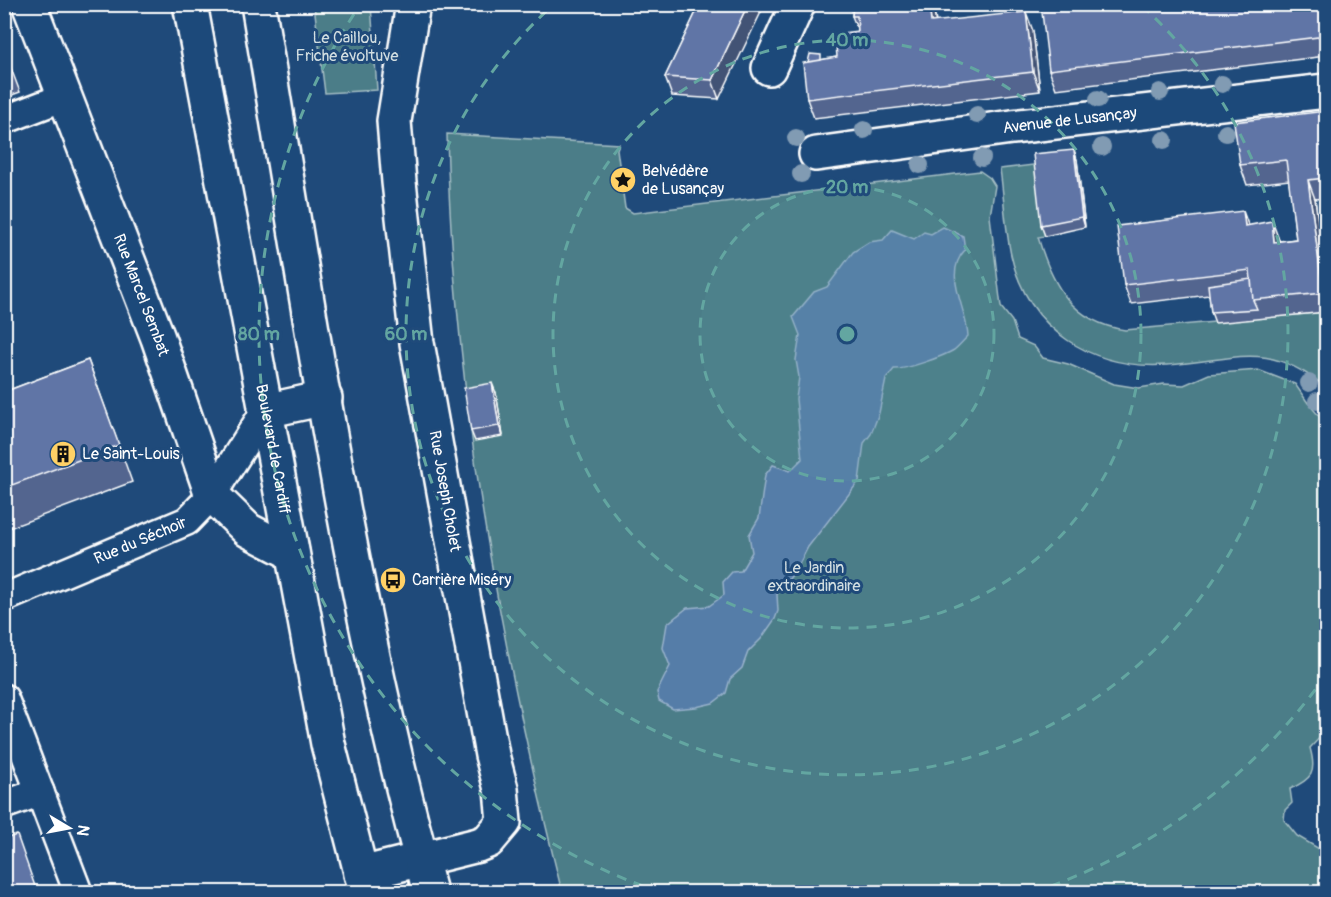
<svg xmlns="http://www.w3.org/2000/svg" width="1331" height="897" font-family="Pangolin,sans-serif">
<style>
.green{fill:#4b7d88;stroke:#a5bec4;stroke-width:1.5}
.water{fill:#547da8;stroke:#98b1cb;stroke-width:1.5}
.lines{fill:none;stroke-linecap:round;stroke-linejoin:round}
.lane-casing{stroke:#fff;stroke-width:32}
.street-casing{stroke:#fff;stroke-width:38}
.primary-casing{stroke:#fff;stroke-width:38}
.lane{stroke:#1f4a7a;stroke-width:27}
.street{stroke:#1f4a7a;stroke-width:33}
.primary{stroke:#1f4a7a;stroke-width:33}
.tree{fill:#819bb3}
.wall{fill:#53658f;stroke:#fff;stroke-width:1.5}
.shaded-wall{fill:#435274;stroke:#fff;stroke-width:1.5}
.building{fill:#6075a6;stroke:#fff;stroke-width:1.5}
.ring{fill:none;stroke:#63a6a1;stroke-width:3;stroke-dasharray:10 8}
.labels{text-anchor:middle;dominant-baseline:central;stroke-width:6;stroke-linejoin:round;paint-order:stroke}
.park-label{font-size:16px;fill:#d2dee1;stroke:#1f4a7a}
.street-label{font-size:16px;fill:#fff;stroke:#1f4a7a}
.poi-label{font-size:16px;fill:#fff;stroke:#1f4a7a;text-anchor:start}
.centre{fill:#63a6a1;stroke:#1f4a7a;stroke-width:3}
.ring-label{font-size:18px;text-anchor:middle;font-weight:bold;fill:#63a6a1;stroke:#1f4a7a;stroke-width:6;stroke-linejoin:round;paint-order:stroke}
</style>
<rect width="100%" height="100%" fill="#1f4a7a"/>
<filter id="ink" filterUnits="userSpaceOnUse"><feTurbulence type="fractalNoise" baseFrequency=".0167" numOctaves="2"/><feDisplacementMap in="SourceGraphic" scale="12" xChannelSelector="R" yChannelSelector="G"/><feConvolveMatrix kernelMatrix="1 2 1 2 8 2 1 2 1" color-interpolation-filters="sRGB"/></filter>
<g filter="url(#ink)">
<path class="green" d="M 314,5 L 371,5 L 377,90 L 325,93 Z
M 447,134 L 619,144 L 617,149 L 625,208 L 633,213 L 980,171 L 990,178 L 995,186 L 990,216 L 1001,307 L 1012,321 L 1018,339 L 1034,346 L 1043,358 L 1068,364 L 1114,384 L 1139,388 L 1164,384 L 1184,385 L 1209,374 L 1258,370 L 1295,384 L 1308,403 L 1326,424 L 1326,731 L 1310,748 C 1317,773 1312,779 1290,789 L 1292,803 L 1285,810 L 1284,820 L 1297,836 L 1326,853 L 1326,892 L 562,892 C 500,645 453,390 447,134 Z
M 1049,163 L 1057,234 L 1038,237 C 1052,285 1072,322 1125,330 L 1326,312 L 1326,387 C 1262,338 1238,361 1167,365 C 1092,370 1028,330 1011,255 C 1005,227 1004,197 1000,169 Z"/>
<path class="water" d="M 943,227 L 963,236 L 965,250 C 942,274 967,308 968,336 C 964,340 959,346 954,350 C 944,356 906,370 894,369 L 886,379 L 879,413 L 871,434 L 864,443 L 859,481 L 808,547 L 796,570 L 777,594 L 778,611 L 775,619 L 761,639 L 748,652 L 742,668 L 730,679 L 726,693 L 713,703 L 696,707 L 673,709 L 659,701 L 657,692 L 670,666 L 663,648 L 667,624 L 687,608 L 709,606 L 724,595 L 723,582 L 732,572 L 741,571 L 752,552 L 749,535 L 759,518 L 765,475 L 773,465 L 790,471 L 802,459 L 796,399 L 799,377 L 796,360 L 800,335 L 793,317 L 814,292 L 827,287 L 853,252 L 869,242 L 883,240 L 892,230 L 914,239 L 924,232 L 931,234 Z"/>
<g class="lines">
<defs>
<g id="lane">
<path d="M 4,120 L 64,97"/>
<path id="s1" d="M 4,598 L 187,521 L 212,495 L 265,411"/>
<path d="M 4,698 L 78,892"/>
<path d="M 4,805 L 40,792"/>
</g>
<g id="street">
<path id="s2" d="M 29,4 L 158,338 L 212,495 L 248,530 L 292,553"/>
<path d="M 769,68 L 798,4"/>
<path id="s3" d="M 816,154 L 1012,127 L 1326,91"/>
<path d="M 361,874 L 478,845 L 488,841 L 504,822 L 501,789 L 492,755 L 417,343 L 399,182 L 394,121 L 413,4"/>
</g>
<g id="primary">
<path id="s4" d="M 190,4 L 328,744 L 366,892"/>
<path d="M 258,4 C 308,301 350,602 430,892"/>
<path d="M 265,411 L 325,398"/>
</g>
</defs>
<use href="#lane" class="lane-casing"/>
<use href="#street" class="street-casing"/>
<use href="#primary" class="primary-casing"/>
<use href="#lane" class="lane"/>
<use href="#street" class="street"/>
<use href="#primary" class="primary"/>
</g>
<g class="tree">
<circle cx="1222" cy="84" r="9"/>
<circle cx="1160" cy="92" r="9"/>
<circle cx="1098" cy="99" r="9"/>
<circle cx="977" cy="115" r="9"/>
<circle cx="864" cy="130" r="9"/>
<circle cx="1226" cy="133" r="9"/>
<circle cx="796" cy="138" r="9"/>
<circle cx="1164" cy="140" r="9"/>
<circle cx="1102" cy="147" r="9"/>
<circle cx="982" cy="158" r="9"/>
<circle cx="920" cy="165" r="9"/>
<circle cx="801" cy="174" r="9"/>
<circle cx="1309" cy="383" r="9"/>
<circle cx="1317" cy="401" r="9"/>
</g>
<path class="wall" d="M 700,4 L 719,99 L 672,96 L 665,77 Z
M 853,4 L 932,4 L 934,11 L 936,22 L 1033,31 L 1040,91 L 814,118 L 807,99 L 808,62 L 837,57 L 858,31 L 852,16 Z
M 1326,4 L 1326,56 L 1056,89 L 1049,70 Z
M 4,50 L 20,92 L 4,98 Z
M 1326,111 L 1326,198 L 1315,199 L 1326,283 L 1326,312 L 1215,323 L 1211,312 L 1209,295 L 1131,304 L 1124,285 L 1248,225 L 1279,240 L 1279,241 L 1296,239 L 1289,180 L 1247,185 L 1240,165 Z
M 1074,150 L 1077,160 L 1085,227 L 1045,236 L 1041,225 Z
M 88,360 L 132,482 L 4,530 L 4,378 L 9,390 Z
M 496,393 L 503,436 L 475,441 L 471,431 Z"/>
<path class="shaded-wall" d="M 748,4 L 765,4 L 719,99 L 712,80 Z
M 929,4 L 932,4 L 934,11 L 938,41 L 931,22 Z
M 1026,12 L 1033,31 L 1040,91 L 1033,72 Z
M 1074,150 L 1077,160 L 1085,227 L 1082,217 Z
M 1308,180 L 1315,199 L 1326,283 L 1326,301 L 1323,293 Z
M 1243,211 L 1250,230 L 1245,226 Z
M 1272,221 L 1279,240 L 1281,261 L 1274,242 Z
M 492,383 L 496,393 L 503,436 L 499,426 Z"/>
<path class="building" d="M 700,4 L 748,4 L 712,80 L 665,77 Z
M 853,4 L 929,4 L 931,22 L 1026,12 L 1033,72 L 807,99 L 803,63 L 837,57 L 835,34 L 858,31 L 857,16 L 852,16 Z
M 1041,4 L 1326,4 L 1326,36 L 1049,70 Z
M 4,50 L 10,66 L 4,68 Z
M 810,54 L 821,55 L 821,60 L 808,62 Z
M 1326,111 L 1326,178 L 1308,180 L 1323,293 L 1253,300 L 1250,270 L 1124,285 L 1117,226 L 1243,211 L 1245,226 L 1272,221 L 1274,242 L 1296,239 L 1286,160 L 1240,165 L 1234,122 Z
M 1074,150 L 1082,217 L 1041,225 L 1033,154 Z
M 1251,279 L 1253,300 L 1257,309 L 1211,312 L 1208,285 Z
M 88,360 L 119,445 L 4,488 L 4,378 L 9,390 Z
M 492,383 L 499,426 L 471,431 L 464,388 Z
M 17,835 L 37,892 L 4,892 L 4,839 Z"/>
</g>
<circle cx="847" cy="334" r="147" fill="#63a6a1" fill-opacity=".12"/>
<g class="ring">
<circle cx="847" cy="334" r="147"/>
<circle cx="847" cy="334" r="294"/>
<path d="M1142 6A441 441 0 1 1 552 6"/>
<path d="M1326 675A588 588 0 0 1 1034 892M660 892A588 588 0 0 1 360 5"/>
</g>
<defs>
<symbol id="sight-disc" viewBox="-11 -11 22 22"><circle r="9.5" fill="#ffd166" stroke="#1f4a7a"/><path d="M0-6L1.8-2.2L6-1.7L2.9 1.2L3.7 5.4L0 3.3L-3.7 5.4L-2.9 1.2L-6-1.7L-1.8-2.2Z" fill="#111"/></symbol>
<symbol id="building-disc" viewBox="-11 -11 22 22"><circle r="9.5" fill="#ffd166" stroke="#1f4a7a"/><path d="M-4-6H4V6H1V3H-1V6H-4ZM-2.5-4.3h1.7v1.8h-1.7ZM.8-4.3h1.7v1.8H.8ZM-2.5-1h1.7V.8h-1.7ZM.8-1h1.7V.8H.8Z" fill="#111"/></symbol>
<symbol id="bus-disc" viewBox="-11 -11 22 22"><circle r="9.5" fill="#ffd166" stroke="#1f4a7a"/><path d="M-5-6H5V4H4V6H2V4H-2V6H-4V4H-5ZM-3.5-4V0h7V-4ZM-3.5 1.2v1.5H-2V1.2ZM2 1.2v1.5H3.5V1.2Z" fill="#111"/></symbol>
</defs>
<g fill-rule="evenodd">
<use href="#sight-disc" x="608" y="165" width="30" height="30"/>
<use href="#building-disc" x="48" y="439" width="30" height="30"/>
<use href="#bus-disc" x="378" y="565" width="30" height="30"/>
</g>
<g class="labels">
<g class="park-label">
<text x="347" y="38">Le Caillou,<tspan x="347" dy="18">Friche évoltuve</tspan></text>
<text x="814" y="568">Le Jardin<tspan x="814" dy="18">extraordinaire</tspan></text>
</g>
<g class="street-label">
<text stroke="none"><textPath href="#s3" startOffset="256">Avenue de Lusançay</textPath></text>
<text stroke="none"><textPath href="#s2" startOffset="312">Rue Marcel Sembat</textPath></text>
<text stroke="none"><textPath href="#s4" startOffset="453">Boulevard de Cardiff</textPath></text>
<text transform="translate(445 491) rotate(80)">Rue Joseph Cholet</text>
<text stroke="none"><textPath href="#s1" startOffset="148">Rue du Séchoir</textPath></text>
</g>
<g class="poi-label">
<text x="642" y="171">Belvédère<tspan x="642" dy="18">de Lusançay</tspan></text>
<text x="82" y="454">Le Saint-Louis</text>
<text x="412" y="580">Carrière Miséry</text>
</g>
</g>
<circle cx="847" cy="334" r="9" class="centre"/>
<g class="ring-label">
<text x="847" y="46">40 m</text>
<text x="847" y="193">20 m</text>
<text x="406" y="340">60 m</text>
<text x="259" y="340">80 m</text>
</g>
<rect width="1331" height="897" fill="none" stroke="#1f4a7a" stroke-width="24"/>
<rect x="12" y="12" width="1307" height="873" fill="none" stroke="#fff" stroke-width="2" filter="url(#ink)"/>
<g transform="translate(69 828) rotate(100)" stroke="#1f4a7a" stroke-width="4.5" paint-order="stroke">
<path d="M0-4.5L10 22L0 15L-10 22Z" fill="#ffffff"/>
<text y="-9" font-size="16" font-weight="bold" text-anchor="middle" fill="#ffffff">N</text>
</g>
</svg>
